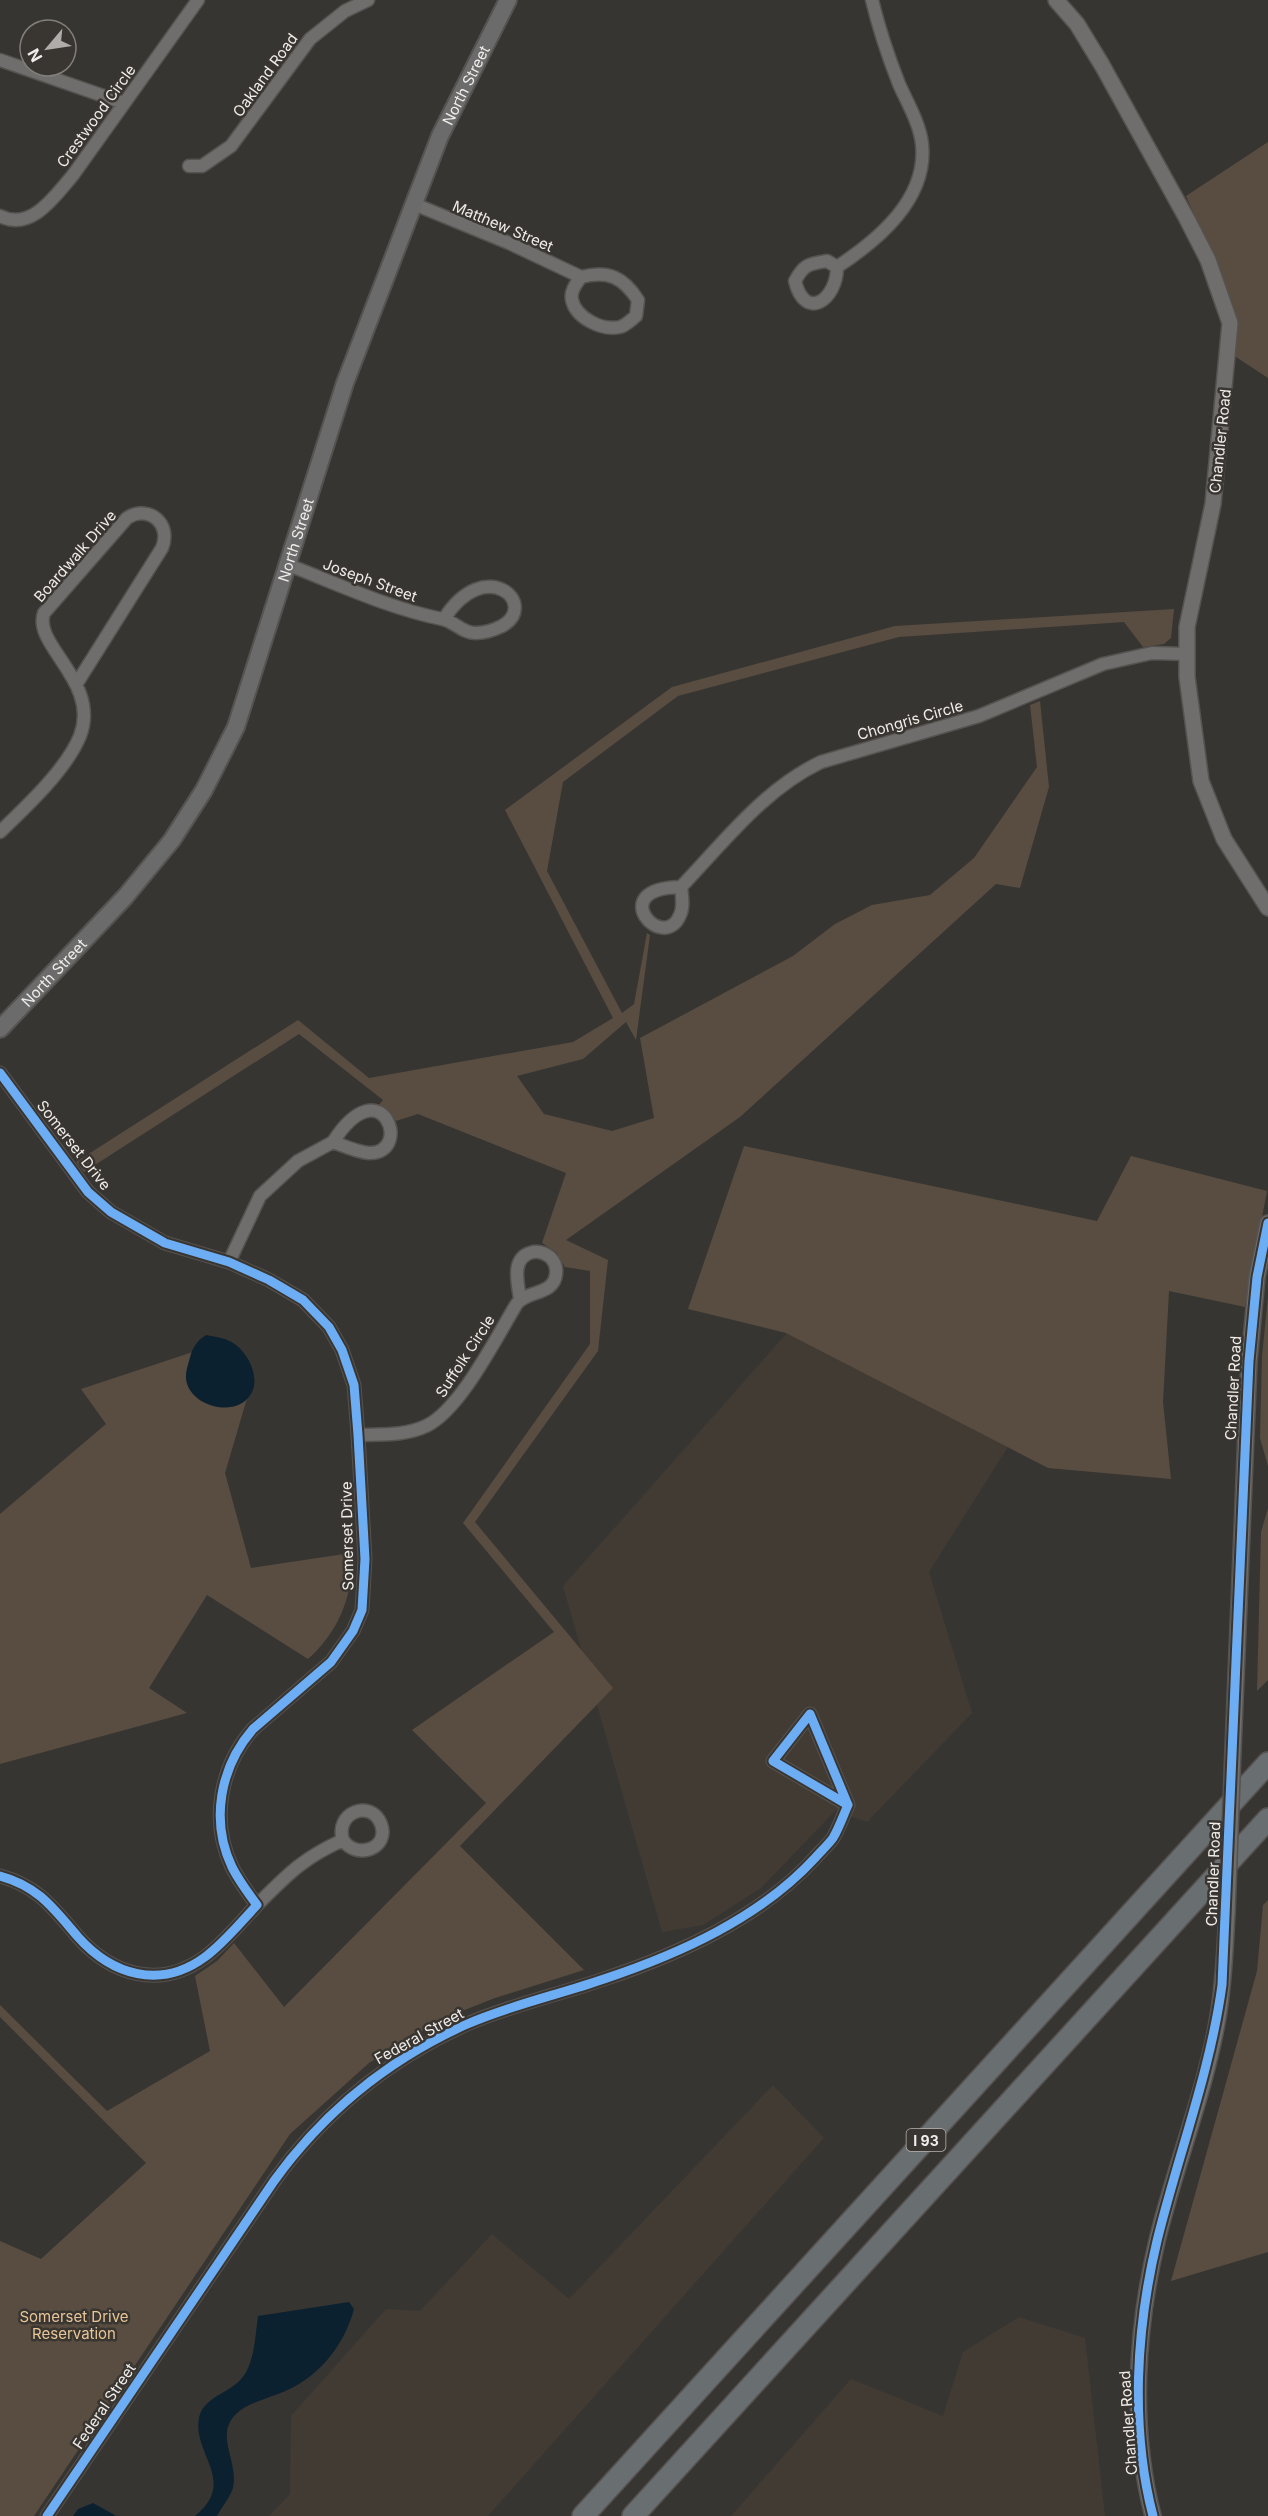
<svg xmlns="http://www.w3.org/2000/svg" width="1268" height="2516" font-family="Inter,sans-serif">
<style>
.built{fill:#423b33}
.green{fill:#584d40}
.water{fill:#0c212f}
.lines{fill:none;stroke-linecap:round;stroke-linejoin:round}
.minor-casing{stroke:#555250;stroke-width:15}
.tertiary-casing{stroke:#555250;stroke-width:18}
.secondary-casing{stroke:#555250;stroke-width:20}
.motorway-casing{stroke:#555250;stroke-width:24}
.minor{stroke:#6f6e6c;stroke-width:12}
.tertiary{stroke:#6f6e6c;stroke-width:15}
.secondary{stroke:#6a6b6a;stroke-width:16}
.motorway{stroke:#696e71;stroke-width:21}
.tertiary-bridge-casing{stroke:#555250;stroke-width:18;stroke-linecap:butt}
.tertiary-bridge{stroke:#6f6e6c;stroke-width:15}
.cycleway-casing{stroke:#393530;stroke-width:13}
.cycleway{stroke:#6dadf4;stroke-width:9}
.labels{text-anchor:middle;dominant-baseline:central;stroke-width:5;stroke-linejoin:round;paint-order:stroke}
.shield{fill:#393530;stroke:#b8b5b2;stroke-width:1.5}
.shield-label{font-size:14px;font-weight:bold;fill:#efecea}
.street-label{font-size:15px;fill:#efecea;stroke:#393530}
.park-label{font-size:15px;fill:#e9c598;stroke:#393530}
</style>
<rect width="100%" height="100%" fill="#373532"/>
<path class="built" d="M 787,1333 L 1011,1442 L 929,1572 L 972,1713 L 867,1822 L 835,1811 L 761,1888 L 703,1925 L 662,1932 L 563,1586 Z
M 773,2085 L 824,2138 L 488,2516 L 269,2516 L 290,2494 L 291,2416 L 386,2309 L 420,2311 L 492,2234 L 569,2299 Z
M 1019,2317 L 1085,2338 L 1105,2516 L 731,2516 L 851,2379 L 943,2416 L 963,2352 Z"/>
<path class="green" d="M 1268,142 L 1268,378 L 1233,355 L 1222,277 L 1186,196 Z
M 1174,609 L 1171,638 L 1164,644 L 1143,647 L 1124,622 L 899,637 L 678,696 L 563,782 L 547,871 L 622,1013 L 634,1004 L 647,933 L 650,935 L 636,1040 L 626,1022 L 583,1059 L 517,1076 L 544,1114 L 612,1131 L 654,1118 L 640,1038 L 793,956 L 835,924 L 872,905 L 930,895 L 974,858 L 1037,767 L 1030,705 L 1040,701 L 1049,787 L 1020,888 L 996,884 L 740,1117 L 566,1240 L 608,1260 L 598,1351 L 475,1522 L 613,1688 L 460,1846 L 584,1970 L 495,1998 L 452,2015 L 408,2039 L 369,2063 L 290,2134 L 34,2516 L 0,2516 L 0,2241 L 41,2259 L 146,2163 L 0,2017 L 0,2005 L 107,2111 L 210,2051 L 195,1976 L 217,1961 L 234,1943 L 284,2007 L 486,1803 L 412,1730 L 554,1632 L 463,1523 L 590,1344 L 590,1271 L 565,1267 L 556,1252 L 542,1243 L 566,1173 L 418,1114 L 396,1121 L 388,1112 L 377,1107 L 383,1100 L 299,1034 L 84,1172 L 76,1162 L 298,1020 L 369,1078 L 573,1042 L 613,1018 L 505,810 L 672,687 L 895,626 Z
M 744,1146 L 1097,1221 L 1131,1156 L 1267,1191 L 1245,1307 L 1169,1291 L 1163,1402 L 1171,1479 L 1048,1468 L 786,1333 L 688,1309 Z
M 1268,1296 L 1268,1466 L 1260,1438 L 1262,1356 Z
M 229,1340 L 253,1378 L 225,1473 L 251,1568 L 351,1553 C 354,1595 339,1631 308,1659 L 207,1595 L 149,1688 L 187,1713 L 0,1764 L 0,1514 L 106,1424 L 81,1389 Z
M 1268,1508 L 1268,1680 L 1257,1691 L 1261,1532 Z
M 1268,1900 L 1268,2252 L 1171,2281 L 1257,1971 L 1263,1905 Z"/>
<path class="water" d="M 206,1335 C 216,1337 228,1338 236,1345 C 250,1356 260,1379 251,1394 C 235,1421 184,1404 186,1375 C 186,1370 188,1365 189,1361 C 192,1349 195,1342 206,1335 Z
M 349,2302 L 354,2309 C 343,2349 316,2380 278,2394 C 265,2399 246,2404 236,2414 C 214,2436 239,2460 233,2488 C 230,2497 222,2507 217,2516 L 195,2516 C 238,2481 192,2454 199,2418 C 203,2397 230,2393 242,2378 C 255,2362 255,2336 258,2316 Z
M 93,2503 L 113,2514 L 116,2516 L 73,2516 L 78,2509 Z"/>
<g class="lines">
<defs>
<path id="minor" d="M 0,60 L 124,103
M 189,166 L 202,166 L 231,146 L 310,39 L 345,11 L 368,0
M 414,204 L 509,243 L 581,277 C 576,284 570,291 572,300 C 576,318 602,331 620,327 C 625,326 631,320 636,316 L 638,300 C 623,277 608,270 581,277
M 0,216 C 31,232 55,196 73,175 L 198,0
M 827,261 L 837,267 C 837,300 805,322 795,281 C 804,264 809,264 827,261 Z
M 837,267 C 878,240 928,199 922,144 C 920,124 907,102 899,84 C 888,56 879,29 872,0
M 286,564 C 338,584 388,608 442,619 C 454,621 462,633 475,633 C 485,633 494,630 502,626 C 540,604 485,554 444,619
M 0,832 C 26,807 66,770 80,736 C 101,682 32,645 44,613 L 127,518 C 149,504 172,524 162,548 L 77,683
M 681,887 C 682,896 684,907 680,915 C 664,955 603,888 681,887 C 724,842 764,789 821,762 L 979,716 L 1103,664 L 1152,653 L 1187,654
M 0,1073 L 88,1192 L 111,1212 L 165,1243 L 229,1262 L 269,1280 L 303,1300 L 329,1327 L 342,1350 L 354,1385 L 358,1435 L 365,1559 L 362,1610 L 353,1631 L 331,1662 L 253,1729 C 220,1767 210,1821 232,1867 C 239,1881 248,1893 257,1905 C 240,1923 224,1943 205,1957 C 160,1990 112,1975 78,1937 C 54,1909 38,1886 0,1876
M 229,1262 L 260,1196 L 298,1161 L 333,1142 C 344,1146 357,1152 369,1153 C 414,1154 382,1065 333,1142
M 358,1435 C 381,1434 405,1436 426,1426 C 460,1410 496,1338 516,1305 C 525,1290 554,1296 556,1274 C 557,1267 555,1262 550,1257 C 545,1253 539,1251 533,1252 C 510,1257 518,1283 520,1299
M 257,1905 C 288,1874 303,1858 343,1840 C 356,1860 390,1849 381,1824 C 371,1798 334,1813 343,1840
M 47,2516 L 274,2181 C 323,2113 388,2060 465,2025 C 510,2005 558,1995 604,1979 C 679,1954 760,1918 815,1858 C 820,1852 828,1845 833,1838 C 839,1828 843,1816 848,1805 L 773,1761 L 810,1714 L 848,1805"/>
<path id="tertiary" d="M 1056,0 L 1077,24 L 1102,65 L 1187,219 L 1208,260 L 1230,323 L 1213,504 L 1187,627 L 1187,677 L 1201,781 L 1224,839 L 1268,908
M 1233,1750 L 1249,1361 L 1257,1277 L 1268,1223
M 1153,2516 C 1130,2427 1136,2330 1157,2241 C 1175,2166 1205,2093 1218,2017 C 1224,1983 1225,1948 1227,1913"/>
<g id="secondary">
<path id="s1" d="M 0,1029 L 125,897 L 172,840 L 204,790 L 236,727 L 345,383 L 440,136 L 508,0"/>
</g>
<path id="motorway" d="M 583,2516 L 1268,1763
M 633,2516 L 1268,1819"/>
</defs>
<use href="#minor" class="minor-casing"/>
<use href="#tertiary" class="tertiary-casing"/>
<use href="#secondary" class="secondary-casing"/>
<use href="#motorway" class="motorway-casing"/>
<use href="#minor" class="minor"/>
<use href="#tertiary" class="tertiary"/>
<use href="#secondary" class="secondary"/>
<use href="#motorway" class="motorway"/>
<defs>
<path id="tertiary-bridge" d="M 1227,1913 L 1233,1750"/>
</defs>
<use href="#tertiary-bridge" class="tertiary-bridge-casing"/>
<use href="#tertiary-bridge" class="tertiary-bridge"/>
<defs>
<path id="cycleway" d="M 0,1073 L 88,1192 L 111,1212 L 165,1243 L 229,1262 L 269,1280 L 303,1300 L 329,1327 L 342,1350 L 354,1385 L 358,1435 L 365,1559 L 362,1610 L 353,1631 L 331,1662 L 253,1729 C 220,1767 210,1821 232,1867 C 239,1881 248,1893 257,1905 C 240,1923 224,1943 205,1957 C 160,1990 112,1975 78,1937 C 54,1909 38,1886 0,1876
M 47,2516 L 274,2181 C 323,2113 388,2060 465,2025 C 510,2005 558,1995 604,1979 C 679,1954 760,1918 815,1858 C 820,1852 828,1845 833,1838 C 839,1828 843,1816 848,1805 L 773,1761 L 810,1714 L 848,1805
M 1153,2516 C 1130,2427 1136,2329 1157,2241 C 1178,2155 1210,2073 1222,1985 L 1249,1361 L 1257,1277 L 1268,1223"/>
</defs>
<use href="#cycleway" class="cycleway-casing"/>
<use href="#cycleway" class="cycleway"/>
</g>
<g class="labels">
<rect class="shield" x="906.5" y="2129" width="39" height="22" rx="4.5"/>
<g class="shield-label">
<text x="926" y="2140">I 93</text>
</g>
<g class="street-label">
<text transform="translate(265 75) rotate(-54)">Oakland Road</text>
<text stroke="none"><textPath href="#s1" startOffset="1068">North Street</textPath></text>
<text transform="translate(96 116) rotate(-54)">Crestwood Circle</text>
<text transform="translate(503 226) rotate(23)">Matthew Street</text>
<text transform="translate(1220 441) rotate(-84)">Chandler Road</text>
<text stroke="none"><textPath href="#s1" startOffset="582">North Street</textPath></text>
<text transform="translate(75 556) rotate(-49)">Boardwalk Drive</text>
<text transform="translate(370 580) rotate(20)">Joseph Street</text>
<text transform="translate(910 720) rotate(-16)">Chongris Circle</text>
<text stroke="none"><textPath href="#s1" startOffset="78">North Street</textPath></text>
<text transform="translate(74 1145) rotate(52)">Somerset Drive</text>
<text transform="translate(465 1356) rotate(-57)">Suffolk Circle</text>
<text transform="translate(1233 1388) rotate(-87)">Chandler Road</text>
<text transform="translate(347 1536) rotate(-91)">Somerset Drive</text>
<text transform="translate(1213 1874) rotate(-88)">Chandler Road</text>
<text transform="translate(419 2036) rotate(-29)">Federal Street</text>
<text transform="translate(104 2406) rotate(-56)">Federal Street</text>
<text transform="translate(1128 2423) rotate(-94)">Chandler Road</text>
</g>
<g class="park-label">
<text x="74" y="2316">Somerset Drive<tspan x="74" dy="17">Reservation</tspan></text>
</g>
</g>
<g transform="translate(48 48) rotate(241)"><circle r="28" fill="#393530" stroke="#827e7a" stroke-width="1.5"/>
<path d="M0-4.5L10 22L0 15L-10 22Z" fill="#afacaa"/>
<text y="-9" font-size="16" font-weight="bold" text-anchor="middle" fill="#efecea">N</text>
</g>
</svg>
